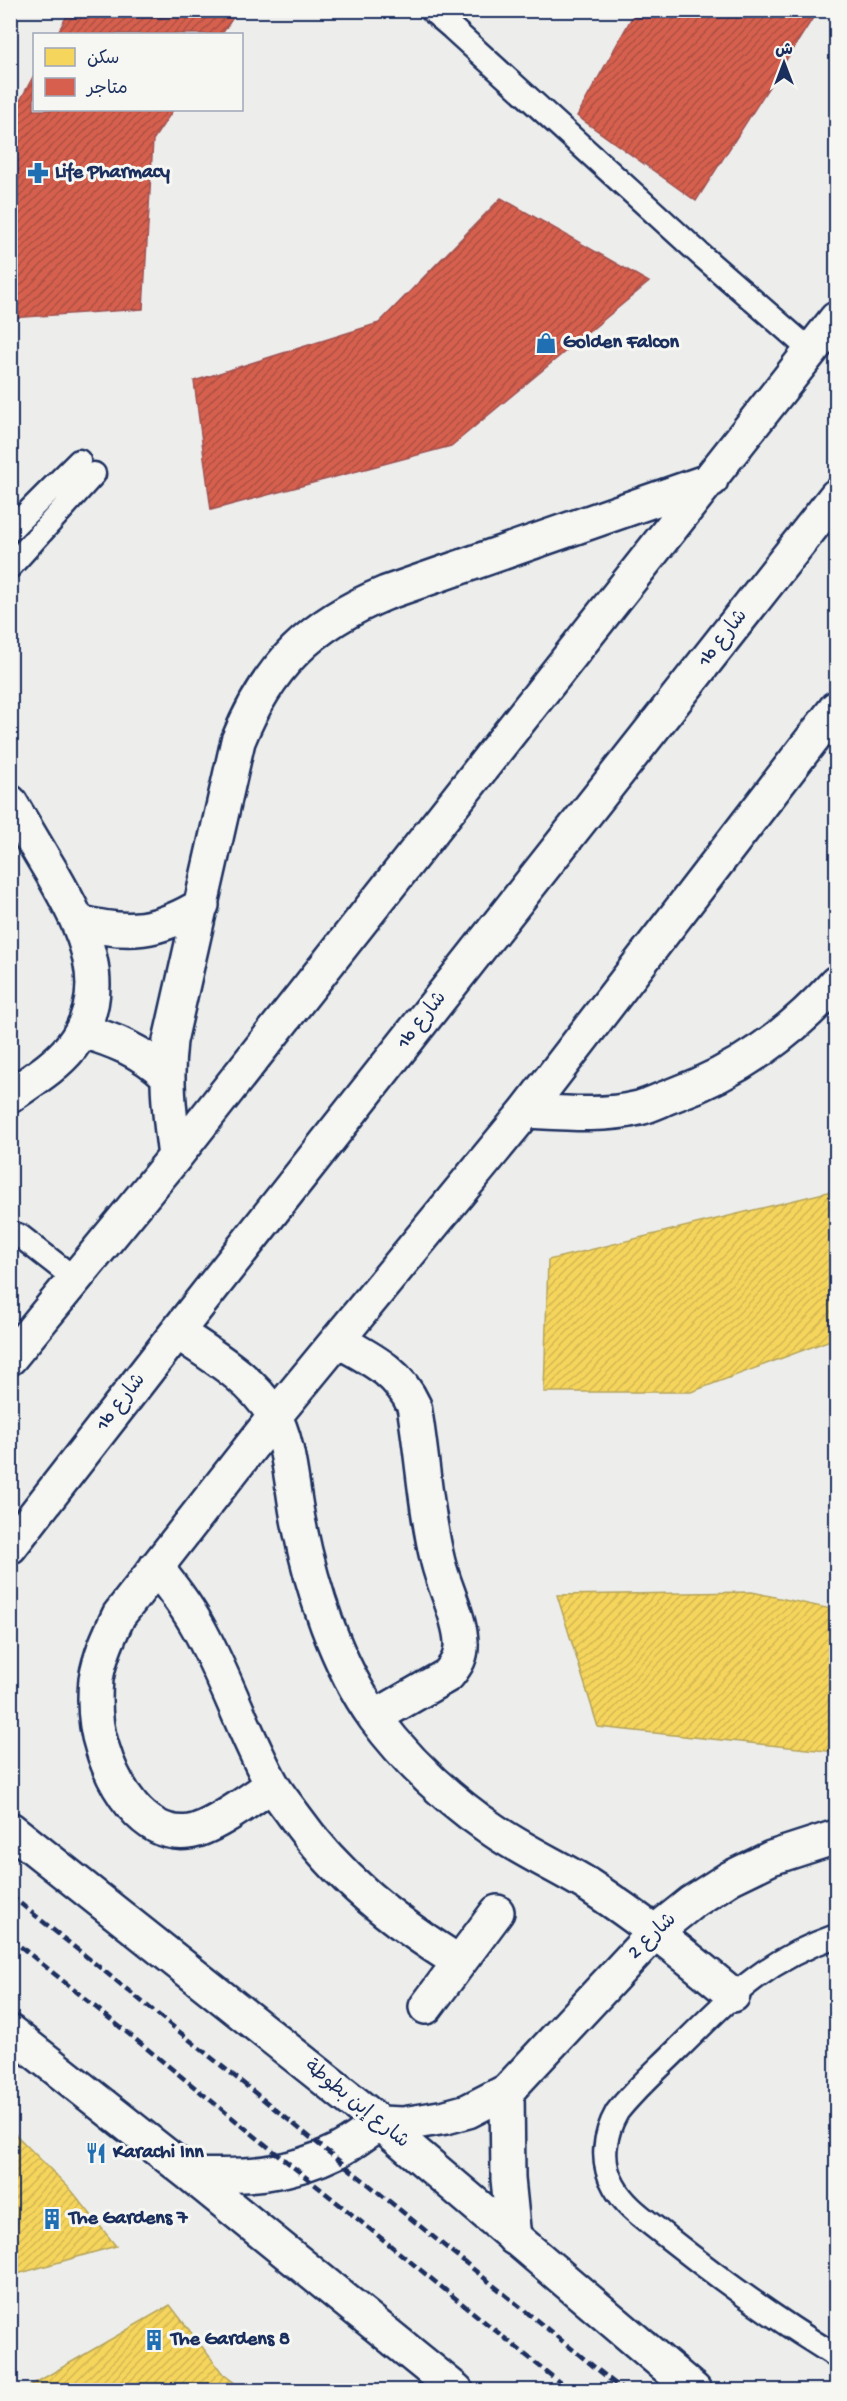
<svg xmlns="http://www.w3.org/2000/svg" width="847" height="2401" font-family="'Gochi Hand','Playpen Sans Arabic',sans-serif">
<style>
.homes{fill:url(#homes-hatch);stroke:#b4a35d;stroke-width:1.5}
.shops{fill:url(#shops-hatch);stroke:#9e5152;stroke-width:1.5}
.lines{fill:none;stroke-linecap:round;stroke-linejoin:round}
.lane-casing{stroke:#1b2f5e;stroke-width:27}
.street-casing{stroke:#1b2f5e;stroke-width:38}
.secondary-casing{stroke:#1b2f5e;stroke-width:38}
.lane{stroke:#f6f6f2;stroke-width:22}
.street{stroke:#f6f6f2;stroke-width:33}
.secondary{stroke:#f6f6f2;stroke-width:33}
.rail{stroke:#1b2f5e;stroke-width:4.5;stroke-dasharray:9 4.5;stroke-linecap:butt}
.labels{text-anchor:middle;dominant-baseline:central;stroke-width:6;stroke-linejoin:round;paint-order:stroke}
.poi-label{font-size:20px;font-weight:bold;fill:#1b2f5e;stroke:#f6f6f2;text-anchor:start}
.street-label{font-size:20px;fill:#1b2f5e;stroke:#f6f6f2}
</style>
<defs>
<pattern id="homes-hatch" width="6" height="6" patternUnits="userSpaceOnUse" patternTransform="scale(1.5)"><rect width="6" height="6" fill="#f6d55c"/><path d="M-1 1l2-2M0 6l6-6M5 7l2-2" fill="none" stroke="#d2b752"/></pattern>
<pattern id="shops-hatch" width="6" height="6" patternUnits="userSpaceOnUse" patternTransform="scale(1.5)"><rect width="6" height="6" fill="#d6604d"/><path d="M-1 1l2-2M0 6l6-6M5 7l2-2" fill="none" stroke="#ad5043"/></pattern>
</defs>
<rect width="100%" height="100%" fill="#edeeec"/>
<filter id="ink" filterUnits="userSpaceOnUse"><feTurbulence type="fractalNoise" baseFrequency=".0167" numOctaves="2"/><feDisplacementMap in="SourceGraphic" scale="12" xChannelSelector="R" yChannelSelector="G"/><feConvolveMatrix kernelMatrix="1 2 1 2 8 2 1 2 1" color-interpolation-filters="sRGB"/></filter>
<g filter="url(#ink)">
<path class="homes" d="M 836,1190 L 836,1338 L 691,1392 L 544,1392 L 548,1260 Z
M 752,1592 L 836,1610 L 836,1752 L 598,1727 L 557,1595 Z
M 10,2129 L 72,2191 L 116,2246 L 10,2276 Z
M 170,2305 L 223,2374 L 244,2390 L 34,2390 L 30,2386 Z"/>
<path class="shops" d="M 70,10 L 238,10 L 222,34 L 57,34 Z
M 636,10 L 818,10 L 696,201 L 577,116 Z
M 34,75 L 34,110 L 173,110 L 153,140 L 143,309 L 10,318 L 10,119 Z
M 501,198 L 649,282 L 451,446 L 211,510 L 194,381 L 379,323 Z"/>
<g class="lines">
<defs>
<path id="lane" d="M 431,10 L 452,28 L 702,256 L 811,351
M 10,530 L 79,461
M 10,567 L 94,474
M 10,1232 L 20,1236 L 75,1279
M 836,1936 C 763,1961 731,1997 678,2049 C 657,2070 635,2089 617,2112 C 604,2135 600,2162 614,2186 C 626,2208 648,2221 667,2237 C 721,2280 777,2320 836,2356"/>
<path id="street" d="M 10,802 C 24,826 38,849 52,873 C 83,927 116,990 71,1047 C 55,1067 31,1081 10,1096
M 79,922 C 128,935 158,932 202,905
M 82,1031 C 114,1040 141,1051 166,1074
M 526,1111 C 563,1113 602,1117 639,1108 C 651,1105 662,1099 673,1095 C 739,1071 790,1034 836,983
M 175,1157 C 170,1115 165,1083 170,1041 L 238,741 C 268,666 311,624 386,593 L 711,480
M 177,1332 C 212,1356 250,1377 273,1414 C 290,1440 292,1493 299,1524 C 312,1589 336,1664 375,1718 C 407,1761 449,1800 493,1830 C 523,1851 557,1866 588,1885 C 639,1918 686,1956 733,1995
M 339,1341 C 371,1359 398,1371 414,1406 C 423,1458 425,1510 438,1562 C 444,1587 460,1617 461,1642 C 462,1656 457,1664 448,1675 L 375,1717
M 10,1358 L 175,1157 L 836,319
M 10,1547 L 177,1332 L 836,496
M 156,1567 C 171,1586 186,1605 198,1627 C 226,1677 244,1734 272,1784 C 278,1795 286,1804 293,1814 C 338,1878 393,1921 459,1962
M 272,1785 C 251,1799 212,1829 189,1832 C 143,1838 113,1784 102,1747 C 95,1726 94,1701 96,1679 C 100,1655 109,1636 119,1615 L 275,1416 L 526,1111 L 836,708
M 426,2007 L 497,1912
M 507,2091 L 508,2179 L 514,2238
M 380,2123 L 403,2124 L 446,2117 L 468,2111 L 507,2091 L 656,1931 L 691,1903 L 730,1878 L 771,1858 L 836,1837"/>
<path id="secondary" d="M 10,1829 L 380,2123 L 694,2390
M 10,2032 L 191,2175 L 456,2390
M 191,2175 C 245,2177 287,2176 337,2151 C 352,2144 366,2132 380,2123"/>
</defs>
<use href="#lane" class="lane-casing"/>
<use href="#street" class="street-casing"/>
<use href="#secondary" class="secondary-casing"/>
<use href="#lane" class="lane"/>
<use href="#street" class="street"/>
<use href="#secondary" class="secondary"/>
<path class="rail" d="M 10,1895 L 623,2390
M 10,1938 L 569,2390"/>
</g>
</g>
<defs>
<symbol id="pharmacy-bare" viewBox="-9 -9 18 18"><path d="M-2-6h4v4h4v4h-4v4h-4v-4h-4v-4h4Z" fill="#1f6fb2" stroke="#f6f6f2" stroke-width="2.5" paint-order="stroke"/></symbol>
<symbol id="shop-bare" viewBox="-9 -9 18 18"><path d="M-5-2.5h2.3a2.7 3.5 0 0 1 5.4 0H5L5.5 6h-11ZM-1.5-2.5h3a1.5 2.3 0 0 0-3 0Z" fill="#1f6fb2" stroke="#f6f6f2" stroke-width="2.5" paint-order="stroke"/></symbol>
<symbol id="restaurant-bare" viewBox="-9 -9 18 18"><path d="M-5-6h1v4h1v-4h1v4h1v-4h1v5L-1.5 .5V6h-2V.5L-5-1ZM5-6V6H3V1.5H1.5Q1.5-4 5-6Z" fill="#1f6fb2" stroke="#f6f6f2" stroke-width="2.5" paint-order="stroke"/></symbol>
<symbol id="building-bare" viewBox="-9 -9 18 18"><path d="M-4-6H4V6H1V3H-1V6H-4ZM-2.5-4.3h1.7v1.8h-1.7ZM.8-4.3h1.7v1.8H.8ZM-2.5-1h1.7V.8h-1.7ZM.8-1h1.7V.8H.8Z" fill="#1f6fb2" stroke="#f6f6f2" stroke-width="2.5" paint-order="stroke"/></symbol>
</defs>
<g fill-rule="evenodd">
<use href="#pharmacy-bare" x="23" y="158" width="30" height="30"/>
<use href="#shop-bare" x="531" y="328" width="30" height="30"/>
<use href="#restaurant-bare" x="81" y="2138" width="30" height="30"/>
<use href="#building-bare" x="37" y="2204" width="30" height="30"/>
<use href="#building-bare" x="139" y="2325" width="30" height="30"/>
</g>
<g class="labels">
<g class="poi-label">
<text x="55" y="173">Life Pharmacy</text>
<text x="563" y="343">Golden Falcon</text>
<text x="113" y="2153">Karachi Inn</text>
<text x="69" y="2219">The Gardens 7</text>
<text x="171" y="2340">The Gardens 8</text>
</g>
<g class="street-label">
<text transform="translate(724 639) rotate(-52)">1b شارع</text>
<text transform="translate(423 1021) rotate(-52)">1b شارع</text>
<text transform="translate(122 1403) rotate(-52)">1b شارع</text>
<text transform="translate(653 1937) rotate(-43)">شارع 2</text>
<text transform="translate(356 2105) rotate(39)">شارع إبن بطوطة</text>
</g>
</g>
<rect width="847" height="2401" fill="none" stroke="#f6f6f2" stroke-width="36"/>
<rect x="18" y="18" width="811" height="2365" fill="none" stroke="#1b2f5e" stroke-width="2" filter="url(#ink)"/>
<rect x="33" y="33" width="210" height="78" fill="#f6f6f2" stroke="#9ea6b7" stroke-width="1.5"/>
<rect x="45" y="48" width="30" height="18" fill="#f6d55c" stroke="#9ea6b7" stroke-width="1.5"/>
<text x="87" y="63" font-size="18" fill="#1b2f5e">سكن</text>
<rect x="45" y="78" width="30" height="18" fill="#d6604d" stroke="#9ea6b7" stroke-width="1.5"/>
<text x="87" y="93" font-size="18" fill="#1b2f5e">متاجر</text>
<g transform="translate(784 63)" stroke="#f6f6f2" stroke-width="4.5" paint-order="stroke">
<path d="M0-4.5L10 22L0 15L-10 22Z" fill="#1b2f5e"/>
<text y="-9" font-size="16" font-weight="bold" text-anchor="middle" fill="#1b2f5e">ش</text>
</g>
</svg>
